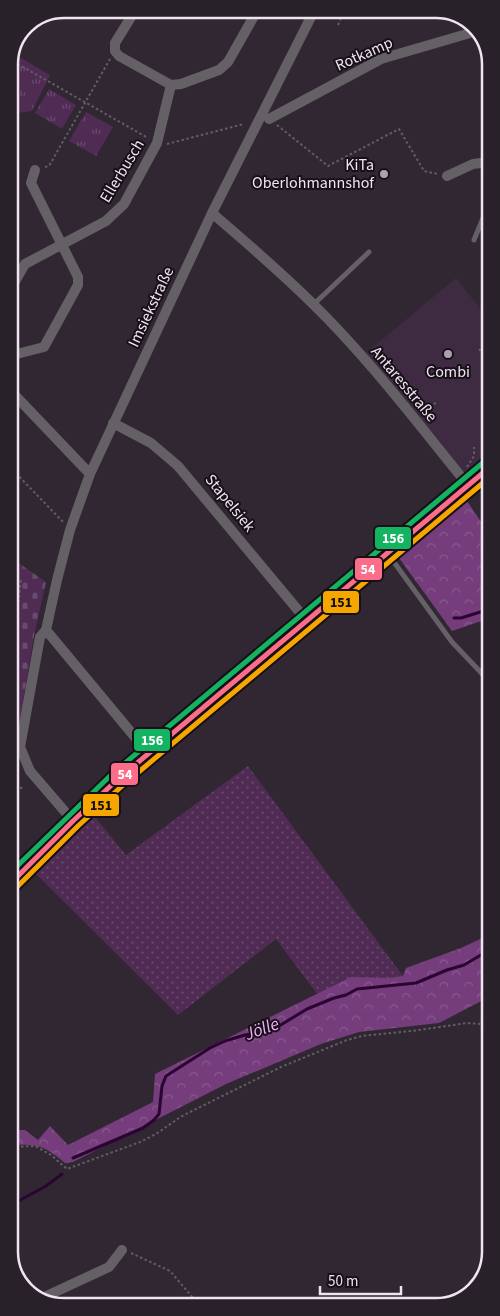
<svg xmlns="http://www.w3.org/2000/svg" width="500" height="1316" font-family="'Source Sans 3',sans-serif">
<style>
.built{fill:#3e2a41}
.grass{fill:url(#grass-dots)}
.forest{fill:url(#forest-crowns)}
.cemetery{fill:url(#cemetery-stones)}
.park{fill:url(#park-tufts)}
.lines{fill:none;stroke-linecap:round;stroke-linejoin:round}
.stream{stroke:#2c0433;stroke-width:3}
.path{stroke:#625d63;stroke-width:2;stroke-dasharray:2.5 2.5;stroke-linecap:butt}
.lane{stroke:#646065;stroke-width:5}
.street{stroke:#646065;stroke-width:10}
.secondary{stroke:#676268;stroke-width:15}
.bus-1-casing{stroke:#171018;stroke-width:9}
.bus-2-casing{stroke:#171018;stroke-width:9}
.bus-3-casing{stroke:#171018;stroke-width:9}
.bus-1{stroke:#fb6d88;stroke-width:5}
.bus-2{stroke:#f7a600;stroke-width:5}
.bus-3{stroke:#13b361;stroke-width:5}
.poi-dot{fill:#aca2ae;stroke:#171018;stroke-width:2}
.labels{text-anchor:middle;dominant-baseline:central;stroke-width:4;stroke-linejoin:round;paint-order:stroke}
.street-label{font-size:16px;fill:#efe4f0;stroke:#171018}
.poi-label{font-size:16px;fill:#efe4f0;stroke:#171018;text-anchor:end}
.water-label{font-size:18px;font-style:italic;fill:#f1adfa;stroke:#171018}
.rim{fill:none;stroke:#efe4f0;stroke-width:2.5}
.line-badge{stroke:#171018;stroke-width:2}
.badge-label{font-size:14px;text-anchor:middle;font-weight:bold;fill:#fff}
.pale-badge-label{font-size:14px;text-anchor:middle;font-weight:bold;fill:#111}
</style>
<defs>
<pattern id="grass-dots" width="8" height="8" patternUnits="userSpaceOnUse" patternTransform="scale(1.25)"><rect width="8" height="8" fill="#502c55"/><path d="M2 2h.1M6 6h.1" fill="none" stroke="#6a4a6e" stroke-width="1.8" stroke-linecap="round"/></pattern>
<pattern id="forest-crowns" width="20" height="18" patternUnits="userSpaceOnUse" patternTransform="scale(1.25)"><rect width="20" height="18" fill="#753d7c"/><path d="M2 6a3 3 0 1 1 6 0M12 15a3 3 0 1 1 6 0" fill="none" stroke="#89598f"/></pattern>
<pattern id="cemetery-stones" width="16" height="16" patternUnits="userSpaceOnUse" patternTransform="scale(1.25)"><rect width="16" height="16" fill="#502c55"/><path d="M2 7V4a2 2 0 0 1 4 0v3zM10 15v-3a2 2 0 0 1 4 0v3z" fill="#6a4a6e"/></pattern>
<pattern id="park-tufts" width="24" height="20" patternUnits="userSpaceOnUse" patternTransform="scale(1.25)"><rect width="24" height="20" fill="#502c55"/><path d="M3 7l-1-3M5 7V3M7 7l1-3M15 17l-1-3M17 17v-4M19 17l1-3" fill="none" stroke="#6a4a6e"/></pattern>
</defs>
<rect width="100%" height="100%" fill="#302732"/>
<path class="built" d="M 456,278 L 490,321 L 490,453 L 468,472 L 462,471 L 366,353 Z"/>
<path class="grass" d="M 248,766 L 403,976 L 388,978 L 351,978 L 318,995 L 276,939 L 178,1015 L 36,874 L 94,816 L 126,855 Z"/>
<path class="forest" d="M 467,501 L 490,535 L 490,618 L 452,631 L 399,558 Z
M 491,934 L 491,996 L 439,1023 L 359,1032 L 321,1044 L 226,1084 L 73,1162 L 65,1163 C 43,1145 38,1144 11,1145 L 11,1130 L 25,1130 L 38,1140 L 50,1126 L 68,1145 L 153,1102 L 155,1074 L 351,977 L 388,978 L 403,976 L 406,968 L 461,948 Z"/>
<path class="cemetery" d="M 10,557 L 46,582 L 34,636 L 10,780 Z"/>
<path class="park" d="M 12,53 L 50,75 L 32,111 L 9,114 L 9,61 Z
M 49,89 L 76,105 L 62,129 L 35,113 Z
M 86,112 L 113,127 L 96,156 L 69,141 Z"/>
<g class="lines">
<path class="stream" d="M 454,618 L 461,618 L 490,609
M 73,1158 L 143,1128 L 154,1120 L 159,1114 L 162,1086 L 166,1076 L 210,1048 L 225,1041 L 245,1035 L 264,1032 L 279,1026 L 307,1009 L 334,998 L 346,995 L 357,989 L 416,983 L 447,970 L 464,965 L 491,949
M 11,1205 L 46,1186 L 62,1174"/>
<path class="path" d="M 338,25 L 345,9
M 9,59 L 148,138
M 277,125 L 328,166 L 399,129 L 424,171 L 438,174
M 167,144 L 244,124
M 45,167 L 49,166 L 110,59
M 479,349 L 488,360
M 421,412 L 437,402
M 9,466 L 63,522
M 467,467 L 474,456 L 474,447
M 10,677 L 21,578
M 10,787 L 23,788
M 10,863 L 17,769
M 11,1147 L 35,1146 L 51,1155 L 67,1169 L 140,1142 L 156,1134 L 182,1116 L 281,1067 L 347,1040 L 362,1036 L 412,1031 L 467,1023 L 482,1024 L 491,1027
M 131,1253 L 170,1271 L 200,1306"/>
<path class="lane" d="M 474,240 L 490,201
M 314,304 L 369,252
M 388,554 L 452,642 L 490,682"/>
<path class="street" d="M 136,9 L 115,43 L 115,51 L 119,56 L 171,85 L 181,84 L 219,70 L 228,62 L 258,9
M 269,119 L 381,59 L 477,31
M 447,176 L 473,164 L 489,162
M 212,213 C 247,243 282,273 314,305 C 370,360 418,424 468,485
M 9,292 L 25,264 L 106,221 L 124,204 L 157,143 L 171,85
M 9,356 L 44,347 L 78,285 L 78,277 L 31,183 L 35,170
M 9,389 L 90,474
M 113,423 L 151,443 L 178,466 L 307,621
M 46,630 L 149,754
M 73,821 L 30,771 L 20,747 L 40,637 L 46,630 L 57,580 L 70,530 L 90,474 L 212,213 L 315,9
M 40,1299 L 109,1267 L 122,1250"/>
<path class="secondary" d="M 10,884 L 73,821 L 117,780 L 490,467"/>
<defs>
<path id="bus-1" d="M 10,884 L 73,821 L 117,780 L 490,467"/>
<path id="bus-2" d="M 15,889 L 78,826 L 122,786 L 490,477"/>
<path id="bus-3" d="M 10,873 L 112,774 L 485,461"/>
</defs>
<use href="#bus-1" class="bus-1-casing"/>
<use href="#bus-2" class="bus-2-casing"/>
<use href="#bus-3" class="bus-3-casing"/>
<use href="#bus-1" class="bus-1"/>
<use href="#bus-2" class="bus-2"/>
<use href="#bus-3" class="bus-3"/>
</g>
<g class="poi-dot">
<circle cx="384" cy="174" r="5"/>
<circle cx="448" cy="354" r="5"/>
</g>
<g class="labels">
<g class="street-label">
<text transform="translate(364 54) rotate(-24)">Rotkamp</text>
<text transform="translate(122 171) rotate(-59)">Ellerbusch</text>
<text transform="translate(151 307) rotate(-65)">Imsiekstraße</text>
<text transform="translate(404 384) rotate(50)">Antaresstraße</text>
<text transform="translate(230 503) rotate(51)">Stapelsiek</text>
</g>
<g class="poi-label">
<text x="374" y="165">KiTa<tspan x="374" dy="18">Oberlohmannshof</tspan></text>
<text x="448" y="372" text-anchor="middle">Combi</text>
</g>
<g class="water-label">
<text transform="translate(262 1029) rotate(-20)">Jölle</text>
</g>
</g>
<path d="M0 0H500V1316H0ZM64 18H436A46 46 0 0 1 482 64V1252A46 46 0 0 1 436 1298H64A46 46 0 0 1 18 1252V64A46 46 0 0 1 64 18Z" fill="#282129" fill-rule="evenodd"/>
<path class="rim" d="M64 18H436A46 46 0 0 1 482 64V1252A46 46 0 0 1 436 1298H64A46 46 0 0 1 18 1252V64A46 46 0 0 1 64 18Z"/>
<g class="line-badge">
<rect x="374" y="526" width="38" height="24" rx="5" fill="#13b361"/>
<rect x="354" y="557" width="29" height="24" rx="5" fill="#fb6d88"/>
<rect x="322" y="590" width="38" height="24" rx="5" fill="#f7a600"/>
<rect x="133" y="728" width="38" height="24" rx="5" fill="#13b361"/>
<rect x="110" y="762" width="29" height="24" rx="5" fill="#fb6d88"/>
<rect x="82" y="793" width="38" height="24" rx="5" fill="#f7a600"/>
</g>
<g class="badge-label">
<text x="393" y="543">156</text>
<text x="368" y="574">54</text>
<text x="152" y="745">156</text>
<text x="125" y="779">54</text>
</g>
<g class="pale-badge-label">
<text x="341" y="607">151</text>
<text x="101" y="810">151</text>
</g>
<path d="M320 1286v8h81v-8" fill="none" stroke="#efe4f0" stroke-width="2.5"/>
<text x="328" y="1286" font-size="15" fill="#efe4f0" stroke="#171018" stroke-width="4" paint-order="stroke">50 m</text>
</svg>
